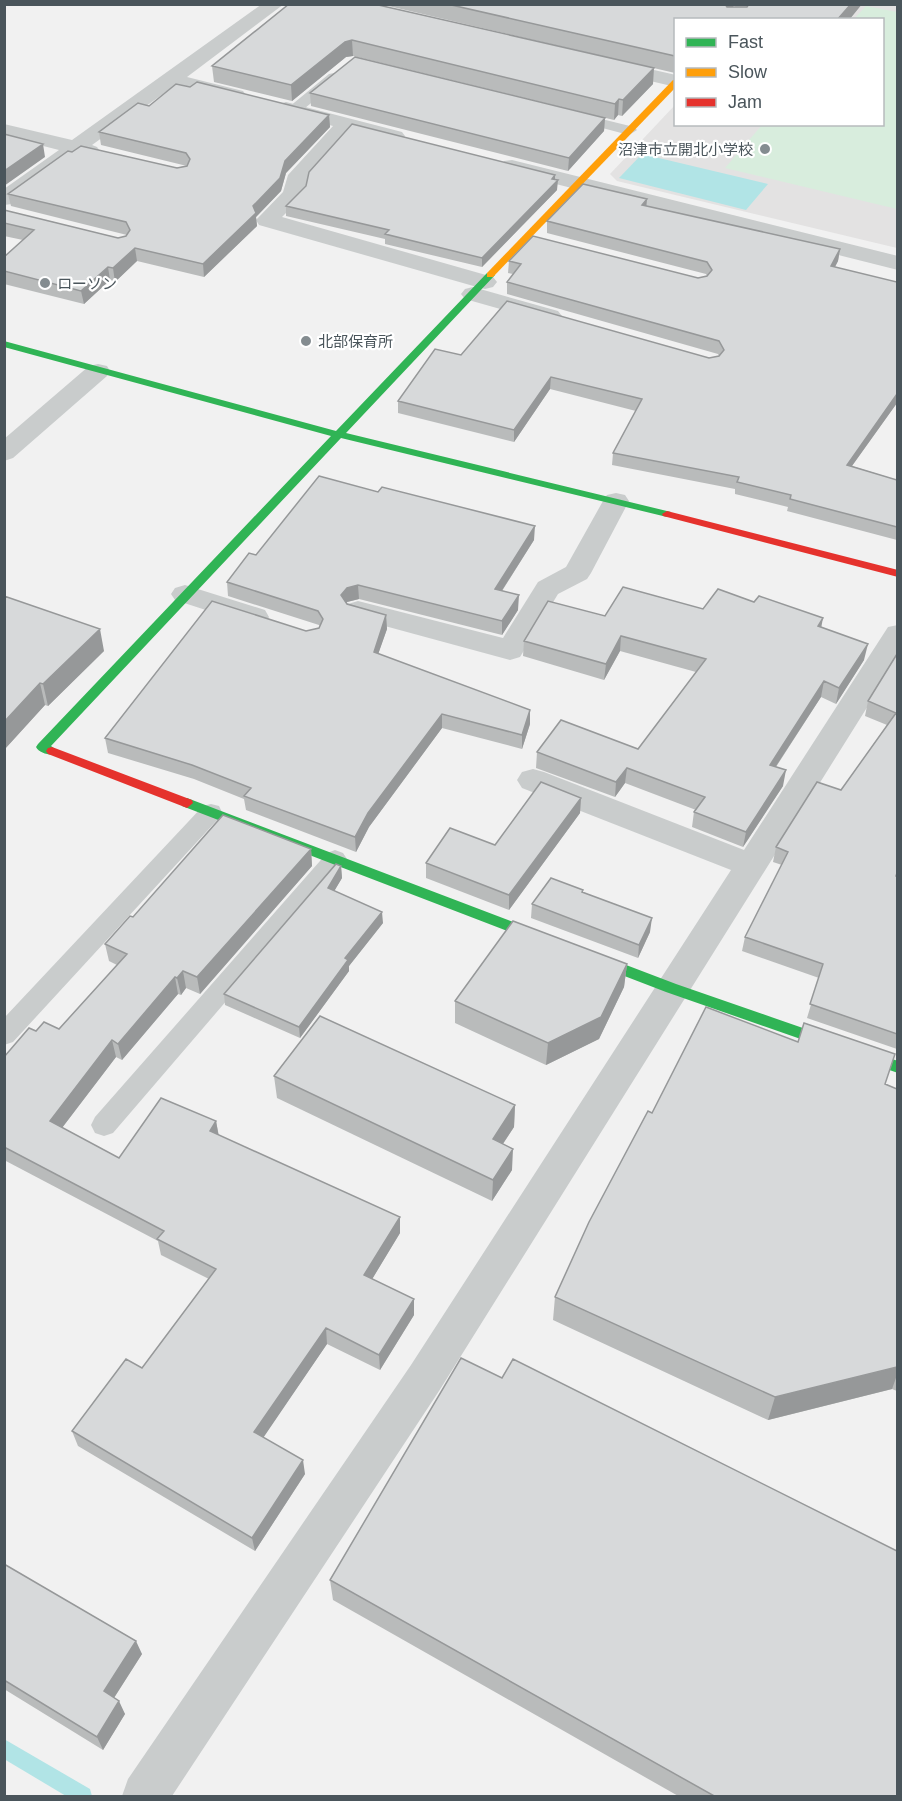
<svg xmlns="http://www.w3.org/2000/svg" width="902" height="1801" font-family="Arial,'Noto Sans JP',sans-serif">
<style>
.education{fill:#e3e2e2}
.green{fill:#d8eddd}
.water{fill:#b1e4e6}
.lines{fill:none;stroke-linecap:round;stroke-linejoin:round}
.stream{fill:#b1e4e6;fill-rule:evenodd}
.lane{fill:#c9cccc;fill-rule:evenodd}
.street{fill:#c9cccc;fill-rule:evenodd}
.fast{fill:#30b455;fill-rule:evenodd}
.slow{fill:#ff9f0a;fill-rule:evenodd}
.jam{fill:#e5322d;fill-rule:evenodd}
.wall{fill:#b9bbbb}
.shaded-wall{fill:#969899}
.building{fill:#d7d9da;stroke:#969899;stroke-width:1.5}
.poi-dot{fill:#848c90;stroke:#fff;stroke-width:2}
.labels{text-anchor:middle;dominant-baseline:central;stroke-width:4.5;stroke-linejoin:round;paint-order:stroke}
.far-poi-label{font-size:15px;fill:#4a555b;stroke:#fff;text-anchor:start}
</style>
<rect width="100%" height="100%" fill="#f1f1f1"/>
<path class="education" d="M 772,5 L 897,5 L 897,248 L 617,181 L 610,174 L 675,105 L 676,124 L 882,124 L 882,20 L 758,19 Z"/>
<path class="green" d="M 866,6 L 897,12 L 897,209 L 725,168 L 762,125 L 882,124 L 882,20 L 854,19 Z"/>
<path class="water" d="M 642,154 L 768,184 L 746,210 L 619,178 Z"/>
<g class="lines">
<path class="stream" d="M 4,1739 L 90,1789 L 92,1796 L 66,1796 L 4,1759 Z"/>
<path class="lane" d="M 334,73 L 341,77 L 339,80 L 299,113 L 289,113 L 287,110 L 289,107 L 329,74 Z
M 573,112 L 634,127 L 637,130 L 629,135 L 568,119 L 566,116 L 568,113 Z
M 211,804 L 219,806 L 222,812 L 219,818 L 13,1042 L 4,1045 L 4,1018 L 203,806 Z
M 335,850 L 343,853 L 347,859 L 343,865 L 113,1133 L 104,1136 L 95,1133 L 91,1125 L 95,1117 L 327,853 Z"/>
<path class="street" d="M 262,4 L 284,4 L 187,77 L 243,91 L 246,95 L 243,99 L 236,101 L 174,86 L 92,145 L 97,147 L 100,151 L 97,155 L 90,157 L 79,155 L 12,204 L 4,205 L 4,189 L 59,150 L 4,136 L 4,124 L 72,140 Z
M 737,4 L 757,4 L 745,20 L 725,20 Z
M 610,60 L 676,75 L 676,87 L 603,70 L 600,66 L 603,62 Z
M 286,102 L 402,132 L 405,136 L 402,140 L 395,142 L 352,131 L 307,181 L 305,194 L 282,217 L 493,277 L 497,282 L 493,287 L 485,289 L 477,287 L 259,225 L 256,220 L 283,192 L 288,175 L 333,126 L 279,112 L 276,108 L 279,104 Z
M 512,160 L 898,256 L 898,270 L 504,171 L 501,166 L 504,161 Z
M 473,287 L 558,311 L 562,316 L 558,321 L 550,323 L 465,299 L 461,294 L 465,289 Z
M 98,364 L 107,366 L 110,371 L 107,376 L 13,458 L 4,461 L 4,439 L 89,366 Z
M 616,493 L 625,495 L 629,501 L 591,573 L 587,579 L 558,594 L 520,657 L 510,660 L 348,616 L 344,610 L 348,604 L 358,601 L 503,638 L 538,582 L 566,567 L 603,501 L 607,495 Z
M 185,585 L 265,610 L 269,617 L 265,624 L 255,626 L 175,600 L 171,594 L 175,588 Z
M 898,625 L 898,658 L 439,1391 L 172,1796 L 122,1796 L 128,1779 L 411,1365 L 731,870 L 522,788 L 517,780 L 522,772 L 533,769 L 544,772 L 744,850 L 888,627 Z"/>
<path class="fast" d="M 487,273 L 495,275 L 346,433 L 671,512 L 671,516 L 667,517 L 341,438 L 51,746 L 58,751 L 56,754 C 50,756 39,753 36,747 L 38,744 L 331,436 L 4,347 L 4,341 L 336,431 Z
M 187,798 L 676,984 L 898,1061 L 898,1073 L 666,992 L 182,806 L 181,803 L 182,800 Z"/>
<path class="slow" d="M 673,80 L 676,80 L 676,87 L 493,277 L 487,277 L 487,273 Z"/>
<path class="jam" d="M 667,511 L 898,570 L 898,577 L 663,516 L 662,514 Z
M 52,747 L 192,800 L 193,803 L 187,808 L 182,806 L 48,754 L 46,751 L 48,748 Z"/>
</g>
<path class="wall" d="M 289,4 L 653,84 L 622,116 L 618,115 L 614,120 L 353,56 L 346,57 L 292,101 L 214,82 L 212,66 Z
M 380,4 L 735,4 L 733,7 L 747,7 L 749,4 L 862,4 L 849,20 L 675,20 L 675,73 Z
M 310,93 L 605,118 L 604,131 L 568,171 L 311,106 Z
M 149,106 L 329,115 L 330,127 L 286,173 L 281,191 L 256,217 L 257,226 L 204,277 L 137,261 L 115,282 L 110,280 L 84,304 L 4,284 L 4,257 L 23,240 L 4,236 L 4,210 L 118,238 L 126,236 L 127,235 L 11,206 L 8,194 L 187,166 L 101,145 L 99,132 Z
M 555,180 L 557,190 L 482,267 L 385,244 L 385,239 L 286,216 L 286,206 Z
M 647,206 L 840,249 L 838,261 L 835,267 L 897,403 L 852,466 L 897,480 L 897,540 L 787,511 L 788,507 L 735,494 L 735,489 L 612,465 L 613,453 L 636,411 L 550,389 L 514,442 L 398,413 L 398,401 L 461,355 L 709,358 L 719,356 L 718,354 L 507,294 L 507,282 L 513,274 L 508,273 L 509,261 L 698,278 L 707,276 L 706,274 L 547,233 L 547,221 Z
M 534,540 L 502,591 L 518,610 L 502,635 L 359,599 L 347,602 L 346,603 L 386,615 L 387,629 L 378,654 L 530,724 L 522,749 L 442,728 L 369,827 L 356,852 L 246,810 L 244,799 L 194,779 L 108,753 L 105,738 L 306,631 L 319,628 L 320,626 L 319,625 L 228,596 L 227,582 L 256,555 Z
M 4,596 L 104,651 L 48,706 L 45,705 L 4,750 Z
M 703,609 L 821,628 L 864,660 L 836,704 L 821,697 L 776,767 L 783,786 L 743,847 L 692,827 L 694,812 L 696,810 L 625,783 L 615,797 L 536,768 L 537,752 L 638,749 L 696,672 L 620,651 L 604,680 L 523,656 L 524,641 L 605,616 Z
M 897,654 L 897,1049 L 807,1018 L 819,978 L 742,951 L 745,937 L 782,865 L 773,862 L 776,847 L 841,790 L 887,725 L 865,716 L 868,701 Z
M 581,798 L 580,813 L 509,910 L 426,878 L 426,863 L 495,845 Z
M 311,849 L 312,866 L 200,994 L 186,988 L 181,995 L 178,994 L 122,1060 L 116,1057 L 62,1128 L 119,1158 L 216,1121 L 219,1136 L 400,1233 L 372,1279 L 414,1299 L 414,1315 L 380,1370 L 327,1344 L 263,1437 L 305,1474 L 255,1551 L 78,1446 L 72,1431 L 142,1368 L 209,1279 L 161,1255 L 158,1241 L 4,1160 L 4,1057 L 36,1031 L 59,1029 L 117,965 L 109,961 L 105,944 L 133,917 Z
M 341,866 L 342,878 L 334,891 L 383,923 L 349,966 L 349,971 L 300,1038 L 225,1005 L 224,994 Z
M 583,893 L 650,932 L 638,958 L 531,918 L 532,904 Z
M 627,964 L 624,987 L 599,1039 L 546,1065 L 455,1023 L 455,1001 Z
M 274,1076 L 515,1105 L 514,1127 L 503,1144 L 512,1170 L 492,1201 L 277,1098 Z
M 886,1084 L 897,1089 L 897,1391 L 892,1389 L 768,1420 L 553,1320 L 555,1297 L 652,1113 Z
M 502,1378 L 897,1797 L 680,1797 L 333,1600 L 330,1580 Z
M 4,1564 L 142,1654 L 114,1698 L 125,1714 L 103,1750 L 4,1689 Z"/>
<path class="shaded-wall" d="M 735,4 L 723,20 L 724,5 Z
M 851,4 L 862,4 L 849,20 L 837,20 Z
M 352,40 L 353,56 L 346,57 L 292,101 L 291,85 L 345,42 Z
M 654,68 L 653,84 L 622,116 L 623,100 Z
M 619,99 L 618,115 L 614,120 L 615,104 Z
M 329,115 L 330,127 L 286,173 L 281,191 L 256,217 L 257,226 L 204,277 L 203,264 L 253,206 L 285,161 Z
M 605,118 L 604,131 L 568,171 L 569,158 Z
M 43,144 L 45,157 L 4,186 L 4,171 Z
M 555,175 L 555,183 L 558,180 L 557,190 L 482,267 L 482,258 Z
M 647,199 L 646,211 L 642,205 Z
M 135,248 L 137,261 L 115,282 L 113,268 Z
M 840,249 L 838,261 L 829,278 L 831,266 Z
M 108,267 L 110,280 L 84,304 L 81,291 Z
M 551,377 L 550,389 L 514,442 L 514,430 Z
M 897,394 L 897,403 L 844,477 L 847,465 Z
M 535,526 L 534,540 L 494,603 L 495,589 Z
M 358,585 L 359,599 L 347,602 L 342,609 L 341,595 L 347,588 Z
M 519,595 L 518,610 L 502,635 L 502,621 Z
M 386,615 L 387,629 L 374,666 L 374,652 Z
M 823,618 L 820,634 L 818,626 Z
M 100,629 L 104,651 L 48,706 L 43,684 Z
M 621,636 L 620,651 L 604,680 L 606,664 Z
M 868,644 L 864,660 L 836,704 L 839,688 Z
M 824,681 L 821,697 L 767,780 L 770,765 Z
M 40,683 L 45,705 L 4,750 L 4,722 Z
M 530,710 L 530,724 L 522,749 L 522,735 Z
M 442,714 L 442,728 L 369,827 L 356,852 L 355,837 L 368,813 Z
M 627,768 L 625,783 L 615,797 L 616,782 Z
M 786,770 L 783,786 L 743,847 L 746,832 Z
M 581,798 L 580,813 L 509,910 L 509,895 Z
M 311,849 L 312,866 L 200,994 L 197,977 Z
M 341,866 L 342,878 L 329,900 L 328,888 Z
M 382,912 L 383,923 L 349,966 L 349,971 L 300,1038 L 299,1027 L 345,958 Z
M 652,918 L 650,932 L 638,958 L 639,945 Z
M 627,964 L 624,987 L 599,1039 L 546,1065 L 548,1043 Z
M 183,971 L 186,988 L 181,995 L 177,978 Z
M 175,977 L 178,994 L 122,1060 L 118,1044 Z
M 112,1040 L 116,1057 L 55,1137 L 50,1121 Z
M 515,1105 L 514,1127 L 492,1160 L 493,1139 Z
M 216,1121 L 219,1138 L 210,1131 Z
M 513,1149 L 512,1170 L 492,1201 L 493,1180 Z
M 400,1217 L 400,1233 L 365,1291 L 364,1275 Z
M 414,1299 L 414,1315 L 380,1370 L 379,1355 Z
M 326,1328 L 327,1344 L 257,1447 L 254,1432 Z
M 897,1367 L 897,1375 L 892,1389 L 768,1420 L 775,1397 Z
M 303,1460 L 305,1474 L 255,1551 L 252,1538 Z
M 136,1641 L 142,1654 L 110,1704 L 104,1691 Z
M 119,1701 L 125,1714 L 103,1750 L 97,1737 Z"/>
<path class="building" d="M 289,4 L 374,4 L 654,68 L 623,100 L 619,99 L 615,104 L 352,40 L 345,42 L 291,85 L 212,66 Z
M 447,4 L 725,4 L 727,7 L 747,7 L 749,4 L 851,4 L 837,20 L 675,20 L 675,56 Z
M 355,57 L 605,118 L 569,158 L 310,93 Z
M 197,82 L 329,115 L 285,161 L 280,178 L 253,206 L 256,213 L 203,264 L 135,248 L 113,268 L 108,267 L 81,291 L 4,271 L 4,257 L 34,230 L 4,223 L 4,210 L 118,238 L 126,236 L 130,230 L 126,222 L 8,194 L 68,151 L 72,152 L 81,146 L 177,168 L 187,166 L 190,159 L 186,153 L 99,132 L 138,103 L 149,106 L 176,84 L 190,87 Z
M 352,124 L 555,175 L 552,179 L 558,180 L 482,258 L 385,234 L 389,230 L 286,206 L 306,186 L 309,172 Z
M 4,134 L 43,144 L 4,171 Z
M 583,184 L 647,199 L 642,205 L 840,249 L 831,266 L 897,282 L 897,394 L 847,465 L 897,480 L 897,527 L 790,499 L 791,495 L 737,482 L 739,477 L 613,453 L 642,399 L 551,377 L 514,430 L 398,401 L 435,349 L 461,355 L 507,301 L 709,358 L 719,356 L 724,350 L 719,341 L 507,282 L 521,264 L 509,261 L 533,236 L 698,278 L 707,276 L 712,270 L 707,262 L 547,221 Z
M 319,476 L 378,492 L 382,487 L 535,526 L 495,589 L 519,595 L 502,621 L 358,585 L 347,588 L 341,595 L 347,604 L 386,615 L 374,652 L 530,710 L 522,735 L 442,714 L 368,813 L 355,837 L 244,796 L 251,788 L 192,765 L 105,738 L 212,601 L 306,631 L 319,628 L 323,619 L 318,611 L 227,582 L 249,553 L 256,555 Z
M 623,587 L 703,609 L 718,589 L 754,602 L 759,596 L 823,618 L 818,626 L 868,644 L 839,688 L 824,681 L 770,765 L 786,770 L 746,832 L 694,812 L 705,797 L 627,768 L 616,782 L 537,752 L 561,720 L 638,749 L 706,659 L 621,636 L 606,664 L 524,641 L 548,601 L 605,616 Z
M 4,596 L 100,629 L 43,684 L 40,683 L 4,722 Z
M 897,654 L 897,873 L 896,876 L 897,877 L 897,1034 L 810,1004 L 823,964 L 745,937 L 788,852 L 776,847 L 817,782 L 841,790 L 896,713 L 868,701 Z
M 541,782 L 581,798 L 509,895 L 426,863 L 450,828 L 495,845 Z
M 223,815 L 311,849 L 197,977 L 183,971 L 177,978 L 175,977 L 118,1044 L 112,1040 L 50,1121 L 119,1158 L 161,1098 L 216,1121 L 210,1131 L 400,1217 L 364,1275 L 414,1299 L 379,1355 L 326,1328 L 254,1432 L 303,1460 L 252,1538 L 72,1431 L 126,1359 L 142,1368 L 216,1269 L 157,1239 L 164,1231 L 4,1147 L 4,1057 L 29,1028 L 36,1031 L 44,1022 L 59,1029 L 127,954 L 105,944 L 130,916 L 133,917 Z
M 336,864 L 341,866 L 328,888 L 382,912 L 345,958 L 348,960 L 299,1027 L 224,994 Z
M 551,878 L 583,890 L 582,892 L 652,918 L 639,945 L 532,904 Z
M 513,921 L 627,964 L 601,1017 L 548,1043 L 455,1001 Z
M 706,1007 L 798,1042 L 804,1023 L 895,1054 L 885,1084 L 897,1089 L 897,1367 L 775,1397 L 555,1297 L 589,1222 L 648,1111 L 652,1113 Z
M 320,1016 L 515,1105 L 493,1139 L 513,1149 L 493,1180 L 274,1076 Z
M 461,1358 L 502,1378 L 513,1359 L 897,1551 L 897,1797 L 716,1797 L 330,1580 Z
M 4,1564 L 136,1641 L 104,1691 L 119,1701 L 97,1737 L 4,1680 Z"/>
<g class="poi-dot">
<circle cx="765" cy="149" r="6"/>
<circle cx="45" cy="283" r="6"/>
<circle cx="306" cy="341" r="6"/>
</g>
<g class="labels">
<g class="far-poi-label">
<text x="753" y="149" text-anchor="end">沼津市立開北小学校</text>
<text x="57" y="283">ローソン</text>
<text x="318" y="341">北部保育所</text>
</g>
</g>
<rect width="902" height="1801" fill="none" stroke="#4a555b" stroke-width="12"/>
<rect x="674" y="18" width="210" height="108" fill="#ffffff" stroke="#b7bbbd" stroke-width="1.5"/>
<rect x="686" y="38" width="30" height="9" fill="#30b455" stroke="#b7bbbd" stroke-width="1.5"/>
<text x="728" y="48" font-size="18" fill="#4a555b">Fast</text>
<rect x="686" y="68" width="30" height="9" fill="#ff9f0a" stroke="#b7bbbd" stroke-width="1.5"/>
<text x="728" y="78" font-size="18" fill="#4a555b">Slow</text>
<rect x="686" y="98" width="30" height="9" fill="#e5322d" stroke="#b7bbbd" stroke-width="1.5"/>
<text x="728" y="108" font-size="18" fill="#4a555b">Jam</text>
</svg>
